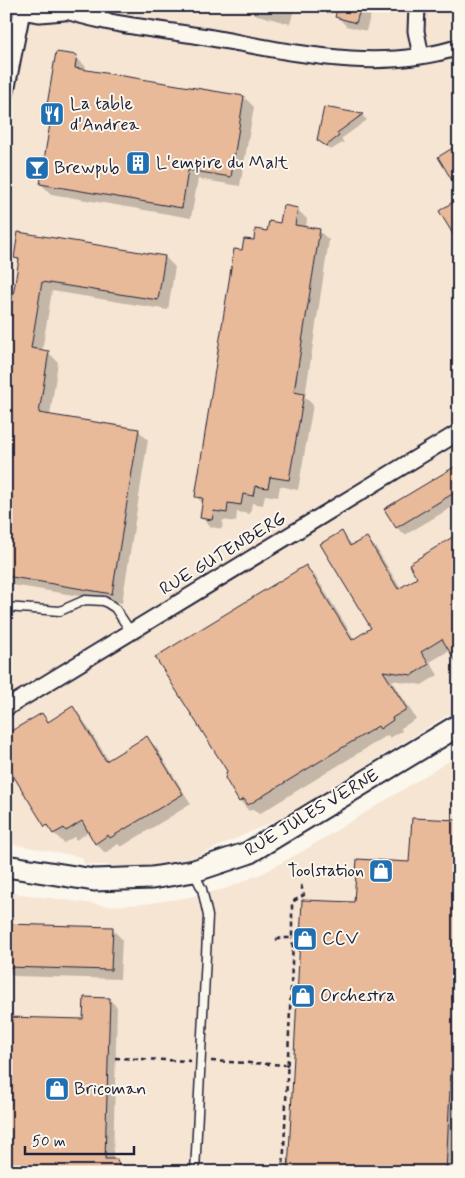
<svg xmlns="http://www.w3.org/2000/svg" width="465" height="1178" font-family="Mynerve,sans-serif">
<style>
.built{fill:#f6e5d3}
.shadow{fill:#0003}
.building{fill:#e9ba99;stroke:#22223b}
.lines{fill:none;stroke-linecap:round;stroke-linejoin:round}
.service-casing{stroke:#22223b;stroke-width:11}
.minor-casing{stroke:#22223b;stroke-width:19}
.secondary-casing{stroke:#22223b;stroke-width:25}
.path{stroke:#22223b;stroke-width:2.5;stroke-dasharray:5 4;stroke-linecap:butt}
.service{stroke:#fbf7ec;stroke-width:8}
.minor{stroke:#fbf7ec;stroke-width:15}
.secondary{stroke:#fbf7ec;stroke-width:21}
.labels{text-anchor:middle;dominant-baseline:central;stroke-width:4;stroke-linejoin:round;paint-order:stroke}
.poi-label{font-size:18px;fill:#22223b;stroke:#fbf7ec;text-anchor:start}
.street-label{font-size:18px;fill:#22223b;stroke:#fbf7ec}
</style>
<rect width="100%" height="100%" fill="#fbf7ec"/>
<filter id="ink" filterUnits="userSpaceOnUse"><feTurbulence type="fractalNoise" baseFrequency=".02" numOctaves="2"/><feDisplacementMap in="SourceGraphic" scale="10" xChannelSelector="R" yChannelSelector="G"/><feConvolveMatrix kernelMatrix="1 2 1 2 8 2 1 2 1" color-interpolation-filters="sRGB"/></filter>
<g filter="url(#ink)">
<path class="built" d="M 30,6 L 459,6 L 459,708 L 288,815 L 193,858 L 139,868 L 84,864 L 82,857 L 6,843 L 6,145 L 21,49 Z
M 459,755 L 459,1172 L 6,1172 L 6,892 L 109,906 L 144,904 L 185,898 L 225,889 L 263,873 L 303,851 Z"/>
<path class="shadow" d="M 247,6 L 295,6 L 290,24 L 254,14 Z
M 340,6 L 394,6 L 391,15 L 372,10 L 366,31 L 346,26 L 337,16 Z
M 76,57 L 86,67 L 86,71 L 244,97 L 254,107 L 240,186 L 198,179 L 191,218 L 51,194 L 41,184 L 51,122 L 47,117 Z
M 325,108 L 362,115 L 367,120 L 341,139 L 344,142 L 331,150 L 318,140 Z
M 297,209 L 307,219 L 306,228 L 319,231 L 329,240 L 305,397 L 313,405 L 298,490 L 280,486 L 278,497 L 265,495 L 263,505 L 252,503 L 250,514 L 237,512 L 236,522 L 223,520 L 222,529 L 211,527 L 201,517 L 203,503 L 196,497 L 243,252 L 281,224 Z
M 19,234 L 165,257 L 175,267 L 168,310 L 52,291 L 42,351 L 48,352 L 58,362 L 50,416 L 138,430 L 148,440 L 122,603 L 6,584 L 6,346 L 20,262 L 15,257 Z
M 459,465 L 459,503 L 405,535 L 397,528 L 386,509 Z
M 342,533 L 353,546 L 366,538 L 376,548 L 401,589 L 419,578 L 459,535 L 450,650 L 430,662 L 438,675 L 422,685 L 392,680 L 416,719 L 401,728 L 402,731 L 390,738 L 388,735 L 259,814 L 253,809 L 249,811 L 240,801 L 306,567 L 316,577 L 355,640 L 373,629 Z
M 73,708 L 82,718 L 109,761 L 147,738 L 156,747 L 191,804 L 121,847 L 118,844 L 105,853 L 96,843 L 89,832 L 76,840 L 74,837 L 64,843 L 46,826 L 42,714 L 50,722 Z
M 459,821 L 459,1115 L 456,1172 L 289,1172 L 356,904 L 410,863 Z
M 6,925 L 112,929 L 122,939 L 120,979 L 13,976 L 6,969 Z
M 109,999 L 117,1007 L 113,1160 L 116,1161 L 124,1168 L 125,1172 L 6,1172 L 84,1020 Z"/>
<path class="building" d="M 338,6 L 361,6 L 356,23 L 335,17 Z
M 56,52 L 77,55 L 75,68 L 244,96 L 231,177 L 188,170 L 182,208 L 40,184 L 51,118 L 45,117 Z
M 324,107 L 363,114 L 337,133 L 339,136 L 326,146 L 317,140 Z
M 459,144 L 459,192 L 438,157 Z
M 459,198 L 459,244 L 439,211 Z
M 283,205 L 298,208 L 295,225 L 320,229 L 294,392 L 304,394 L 289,480 L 270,477 L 268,488 L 255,486 L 253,496 L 243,494 L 241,505 L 228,503 L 227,513 L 214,511 L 212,520 L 200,518 L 203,498 L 195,497 L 234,249 L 242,250 L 244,239 L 254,240 L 255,229 L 267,231 L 269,221 L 280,223 Z
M 18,232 L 165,256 L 158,300 L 42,282 L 31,348 L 49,351 L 39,413 L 139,429 L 112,594 L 6,576 L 6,338 L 19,259 L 14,258 Z
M 459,464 L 459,490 L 396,528 L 384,509 Z
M 342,531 L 350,546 L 367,537 L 398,589 L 417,578 L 409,564 L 459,533 L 459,667 L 442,639 L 421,652 L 429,664 L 412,675 L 383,671 L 407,709 L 392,718 L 393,720 L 380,729 L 378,726 L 248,805 L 244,799 L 239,802 L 225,778 L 227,771 L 155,657 L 306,565 L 352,640 L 371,628 L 320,544 Z
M 73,706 L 106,761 L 147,736 L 183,794 L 110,838 L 108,835 L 95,844 L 82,821 L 66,831 L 64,828 L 53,834 L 47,825 L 45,827 L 6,764 L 6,734 L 42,713 L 48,722 Z
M 412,818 L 459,820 L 459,1068 L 451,1068 L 446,1172 L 288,1172 L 302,900 L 354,902 L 357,859 L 409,862 Z
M 6,924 L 113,927 L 111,970 L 6,967 Z
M 84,997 L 110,998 L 105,1159 L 117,1159 L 121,1172 L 6,1172 L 6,1017 L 83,1019 Z"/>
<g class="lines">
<defs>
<path id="service" d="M 6,607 L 60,611 L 85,600 L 104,601 L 115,608 L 131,632
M 194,873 L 202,889 L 208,916 L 195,1172"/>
<path id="minor" d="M 52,6 C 99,24 151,28 200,36 C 285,50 374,75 459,47
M 417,6 L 416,31 L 421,56
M 6,11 L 7,6
M 21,11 L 40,14 L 64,12
M 6,92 L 23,6
M 6,708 L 459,432"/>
<path id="secondary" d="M 6,866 L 94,880 L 152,878 L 194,871 L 248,853 L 459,725"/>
</defs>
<use href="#service" class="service-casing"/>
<use href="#minor" class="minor-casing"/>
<use href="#secondary" class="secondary-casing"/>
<path class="path" d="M 276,940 L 281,938 L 292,938 L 292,902 L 304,895 L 301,885
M 115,1058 L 191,1061
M 211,1061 L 288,1065
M 122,1168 L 185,1170
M 206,1170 L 237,1172
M 283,1172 L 293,940 L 292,938"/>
<use href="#service" class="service"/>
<use href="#minor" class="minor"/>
<use href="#secondary" class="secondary"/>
</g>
</g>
<defs>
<symbol id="restaurant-square" viewBox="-11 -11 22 22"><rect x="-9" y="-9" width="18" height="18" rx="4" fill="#1f6fb2" stroke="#fbf7ec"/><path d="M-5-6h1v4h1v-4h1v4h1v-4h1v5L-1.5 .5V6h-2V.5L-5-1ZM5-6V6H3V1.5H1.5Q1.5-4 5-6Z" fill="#fff"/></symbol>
<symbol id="building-square" viewBox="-11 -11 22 22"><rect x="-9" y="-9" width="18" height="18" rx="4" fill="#1f6fb2" stroke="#fbf7ec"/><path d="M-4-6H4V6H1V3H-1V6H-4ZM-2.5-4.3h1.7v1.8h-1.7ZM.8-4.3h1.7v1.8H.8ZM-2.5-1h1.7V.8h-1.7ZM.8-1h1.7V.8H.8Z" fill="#fff"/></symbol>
<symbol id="bar-square" viewBox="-11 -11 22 22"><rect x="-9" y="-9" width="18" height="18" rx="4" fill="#1f6fb2" stroke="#fbf7ec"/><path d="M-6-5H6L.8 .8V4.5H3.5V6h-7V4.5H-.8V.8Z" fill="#fff"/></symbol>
<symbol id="shop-square" viewBox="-11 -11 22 22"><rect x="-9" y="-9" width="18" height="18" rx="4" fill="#1f6fb2" stroke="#fbf7ec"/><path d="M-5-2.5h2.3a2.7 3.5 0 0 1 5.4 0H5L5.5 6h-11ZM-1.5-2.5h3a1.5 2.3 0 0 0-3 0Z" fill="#fff"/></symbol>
</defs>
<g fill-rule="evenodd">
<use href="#restaurant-square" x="38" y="100" width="28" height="28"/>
<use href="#building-square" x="124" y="149" width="28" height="28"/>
<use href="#bar-square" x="23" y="154" width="28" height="28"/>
<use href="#shop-square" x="367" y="857" width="28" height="28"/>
<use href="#shop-square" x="291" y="925" width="28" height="28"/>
<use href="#shop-square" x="289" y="982" width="28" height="28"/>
<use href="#shop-square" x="43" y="1075" width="28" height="28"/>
</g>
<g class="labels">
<g class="poi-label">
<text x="70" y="104">La table<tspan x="70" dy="21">d'Andrea</tspan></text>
<text x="156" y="163">L'empire du Malt</text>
<text x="54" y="168">Brewpub</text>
<text x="364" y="871" text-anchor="end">Toolstation</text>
<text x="322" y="939">CCV</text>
<text x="320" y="996">Orchestra</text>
<text x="74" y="1089">Bricoman</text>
</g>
<g class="street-label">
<text transform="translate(223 554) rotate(-31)">RUE GUTENBERG</text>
<text transform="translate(312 813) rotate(-31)">RUE JULES VERNE</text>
</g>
</g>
<rect width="465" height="1178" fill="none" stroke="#fbf7ec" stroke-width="25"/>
<rect x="12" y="12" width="440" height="1153" fill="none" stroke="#22223b" stroke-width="2" filter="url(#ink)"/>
<path d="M25 1146v8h109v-8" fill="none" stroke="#22223b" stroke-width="2.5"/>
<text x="32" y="1146" font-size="15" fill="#22223b" stroke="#fbf7ec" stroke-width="4" paint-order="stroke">50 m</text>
</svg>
